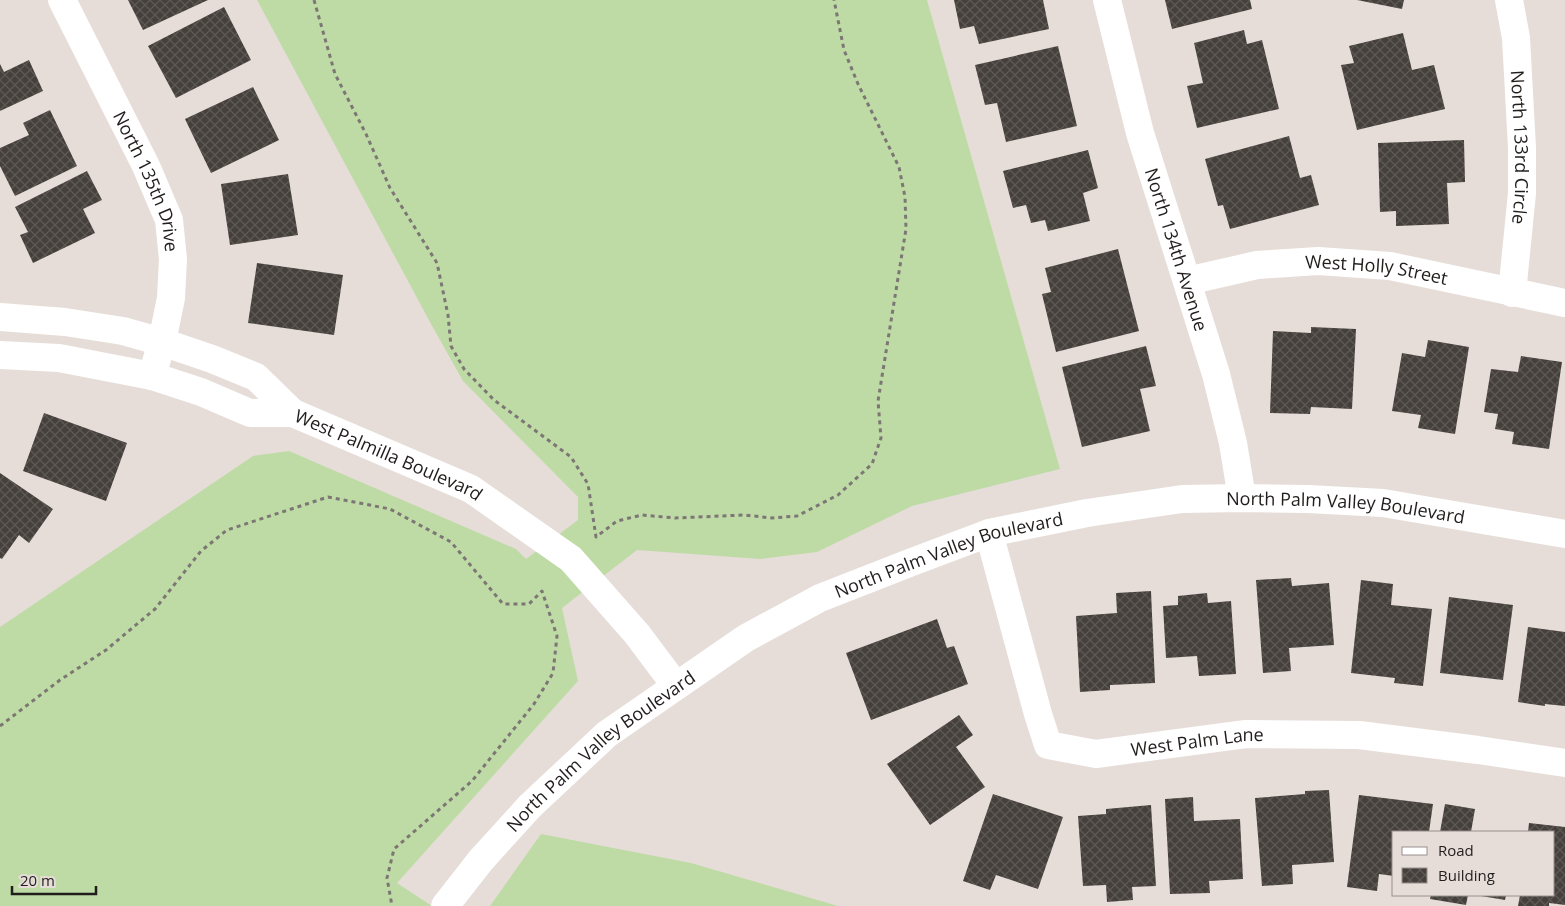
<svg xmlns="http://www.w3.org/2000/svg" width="1565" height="906" font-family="'Open Sans',sans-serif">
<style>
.grass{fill:#bfdba5}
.building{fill:url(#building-cross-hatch)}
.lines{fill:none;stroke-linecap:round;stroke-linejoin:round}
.path{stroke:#7c7674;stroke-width:3;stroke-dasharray:4 4;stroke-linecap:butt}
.minor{stroke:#fff;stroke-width:28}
.tertiary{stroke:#fff;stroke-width:28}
.labels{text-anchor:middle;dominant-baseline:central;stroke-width:5;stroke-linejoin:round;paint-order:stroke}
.street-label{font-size:18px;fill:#201d1c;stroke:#e6ddd9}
</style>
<defs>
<pattern id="building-cross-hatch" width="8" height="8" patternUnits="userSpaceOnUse" patternTransform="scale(1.25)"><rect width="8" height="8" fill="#45403b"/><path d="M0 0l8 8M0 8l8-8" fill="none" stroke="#5d5955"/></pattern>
</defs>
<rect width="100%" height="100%" fill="#e6ddd9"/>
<path class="grass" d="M 257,0 L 927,0 L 1060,469 L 912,506 L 817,552 L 760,559 L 637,550 L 562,608 L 578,681 L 397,883 L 432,906 L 0,906 L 0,627 L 253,456 L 289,451 L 516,549 L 526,559 L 578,520 L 578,497 L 463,381 L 431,324 Z
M 541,834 L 691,863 L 838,906 L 490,906 Z"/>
<path class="building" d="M 128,0 L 208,0 L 143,30 Z
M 954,0 L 1043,0 L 1049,29 L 979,44 L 974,26 L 960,29 Z
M 1165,0 L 1250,0 L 1252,9 L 1172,29 Z
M 1357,0 L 1404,0 L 1402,9 Z
M 224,7 L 251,60 L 176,98 L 148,46 Z
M 1244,30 L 1247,44 L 1262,40 L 1279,109 L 1197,128 L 1187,86 L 1203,83 L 1194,43 Z
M 1403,33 L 1412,70 L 1434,65 L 1445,109 L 1357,130 L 1341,65 L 1354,63 L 1349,46 Z
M 1058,46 L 1077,126 L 1006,142 L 997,103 L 985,105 L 975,65 Z
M 29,60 L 43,91 L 0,111 L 0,64 L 4,72 Z
M 253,87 L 279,140 L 211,173 L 185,119 Z
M 50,110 L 77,166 L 15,196 L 0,166 L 0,148 L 29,135 L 23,123 Z
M 1289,136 L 1300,178 L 1311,175 L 1319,205 L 1230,229 L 1223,205 L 1218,206 L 1205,159 Z
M 1464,140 L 1465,182 L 1447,183 L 1449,224 L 1396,226 L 1396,211 L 1380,212 L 1378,143 Z
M 1088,150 L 1098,188 L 1083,193 L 1090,221 L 1048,231 L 1045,220 L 1031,223 L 1026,205 L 1013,208 L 1003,171 Z
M 87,171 L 102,200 L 83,209 L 95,233 L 33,263 L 20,235 L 28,232 L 15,207 Z
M 288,174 L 298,235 L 230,245 L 221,184 Z
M 1118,249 L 1139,331 L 1056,352 L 1042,294 L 1051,292 L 1045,268 Z
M 257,263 L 343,275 L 334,335 L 248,323 Z
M 1311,327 L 1356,329 L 1352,409 L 1311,407 L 1310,414 L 1270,413 L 1273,331 L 1311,333 Z
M 1428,340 L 1469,347 L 1455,434 L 1418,428 L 1421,415 L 1392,411 L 1402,353 L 1425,357 Z
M 1146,346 L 1156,386 L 1140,389 L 1150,431 L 1082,447 L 1062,367 Z
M 1521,356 L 1562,362 L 1549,449 L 1512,444 L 1514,432 L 1495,429 L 1498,414 L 1484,412 L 1491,369 L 1518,372 Z
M 44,413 L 127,443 L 106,501 L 23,471 Z
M 0,473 L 53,509 L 29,543 L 19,535 L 2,559 L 0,558 Z
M 1291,578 L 1292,586 L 1329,583 L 1334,645 L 1289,648 L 1291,671 L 1263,673 L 1256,580 Z
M 1361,580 L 1393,584 L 1391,605 L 1432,609 L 1423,686 L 1394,683 L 1395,678 L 1351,673 Z
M 1151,591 L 1155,683 L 1110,685 L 1110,690 L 1080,692 L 1076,616 L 1117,613 L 1116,593 Z
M 1207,593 L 1208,603 L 1231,601 L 1236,674 L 1199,676 L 1197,656 L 1166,658 L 1163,606 L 1178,605 L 1178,596 Z
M 1449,597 L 1513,605 L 1503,680 L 1440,673 Z
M 937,619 L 947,648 L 954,646 L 968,684 L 871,720 L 846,653 Z
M 1528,627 L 1565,632 L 1565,706 L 1545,704 L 1545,706 L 1518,702 Z
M 959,715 L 973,735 L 956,747 L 985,787 L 930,825 L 887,764 Z
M 1329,790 L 1334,862 L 1292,865 L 1293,884 L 1262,886 L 1255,798 L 1305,794 L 1305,791 Z
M 993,794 L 1063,817 L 1038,889 L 996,875 L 990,890 L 963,881 Z
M 1359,795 L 1433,804 L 1429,832 L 1394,832 L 1394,876 L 1379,874 L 1377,891 L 1347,887 Z
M 1193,797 L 1194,821 L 1240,819 L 1243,879 L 1209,881 L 1210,893 L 1170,894 L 1165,799 Z
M 1445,804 L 1475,809 L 1471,832 L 1440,832 Z
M 1151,805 L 1156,886 L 1132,887 L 1133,900 L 1107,902 L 1106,885 L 1083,886 L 1078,816 L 1106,814 L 1106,809 Z
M 1529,823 L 1565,827 L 1565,905 L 1549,903 L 1549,906 L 1518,906 L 1520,895 L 1554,895 L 1554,832 L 1528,832 Z
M 1431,895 L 1468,895 L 1466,905 L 1430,899 Z
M 1475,895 L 1506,895 L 1505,900 Z"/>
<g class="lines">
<path class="path" d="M 314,0 L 335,74 L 366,134 L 390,188 L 437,263 L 448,315 L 451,346 L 464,369 L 494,400 L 571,457 L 588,484 L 596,537 L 617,521 L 642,515 L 675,518 L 744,515 L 772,518 L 797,516 L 838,495 L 872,464 L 881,438 L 878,401 L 906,229 L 905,197 L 899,167 L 858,84 L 844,50 L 834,0
M 0,726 L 60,680 L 106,650 L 155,609 L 201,551 L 227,530 L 328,497 L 390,509 L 451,542 L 503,604 L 529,604 L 542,591 L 557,636 L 553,673 L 534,704 L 472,781 L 394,849 L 387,878 L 392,906"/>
<g class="minor">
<path id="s1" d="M 62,0 L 146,166 L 169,220 L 173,259 L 171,298 L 162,342 L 152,376"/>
<path id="s2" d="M 1107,0 L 1140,133 L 1216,374 L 1233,443 L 1242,498"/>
<path id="s3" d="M 1509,0 L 1516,38 L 1522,148 L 1522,193 L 1512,293"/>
<path id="s4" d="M 1187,281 L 1257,265 L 1318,261 L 1390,266 L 1565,303"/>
<path d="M 0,317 L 65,322 L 123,331 L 162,342 L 212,359 L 256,377 L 293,413"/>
<path id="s5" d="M 0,355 L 59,358 L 152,376 L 201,392 L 250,413 L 293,413 L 471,489 L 571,559 L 637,634 L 676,686"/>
<path id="s6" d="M 989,533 L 1038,714 L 1048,745 L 1096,754 L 1246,734 L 1359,735 L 1478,750 L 1565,763"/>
</g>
<path class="tertiary" id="s7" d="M 445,906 L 481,860 L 530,806 L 607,734 L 746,638 L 820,598 L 912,562 L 989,533 L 1087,513 L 1182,499 L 1242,498 L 1308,499 L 1383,503 L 1565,534"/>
</g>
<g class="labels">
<g class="street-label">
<text stroke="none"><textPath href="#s3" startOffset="148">North 133rd Circle</textPath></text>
<text stroke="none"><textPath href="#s1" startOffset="201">North 135th Drive</textPath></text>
<text stroke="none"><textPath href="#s2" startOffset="259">North 134th Avenue</textPath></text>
<text stroke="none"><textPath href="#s4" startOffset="192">West Holly Street</textPath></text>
<text stroke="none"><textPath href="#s5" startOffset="406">West Palmilla Boulevard</textPath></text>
<text stroke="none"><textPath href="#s7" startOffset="1031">North Palm Valley Boulevard</textPath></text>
<text stroke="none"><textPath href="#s7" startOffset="626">North Palm Valley Boulevard</textPath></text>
<text stroke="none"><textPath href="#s6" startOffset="371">West Palm Lane</textPath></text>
<text stroke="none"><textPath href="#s7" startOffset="221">North Palm Valley Boulevard</textPath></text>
</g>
</g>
<rect x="1392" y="831" width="162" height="65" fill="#e6ddd9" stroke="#97908d"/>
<rect x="1402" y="847" width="25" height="8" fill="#ffffff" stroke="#97908d"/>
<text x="1438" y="856" font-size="15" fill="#201d1c">Road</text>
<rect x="1402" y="868" width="25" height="15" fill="url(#building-cross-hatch)" stroke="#97908d"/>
<text x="1438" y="881" font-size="15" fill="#201d1c">Building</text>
<path d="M12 886v8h84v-8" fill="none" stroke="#201d1c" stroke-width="2.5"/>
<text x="20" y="886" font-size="15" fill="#201d1c" stroke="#e6ddd9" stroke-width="4" paint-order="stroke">20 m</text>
</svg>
